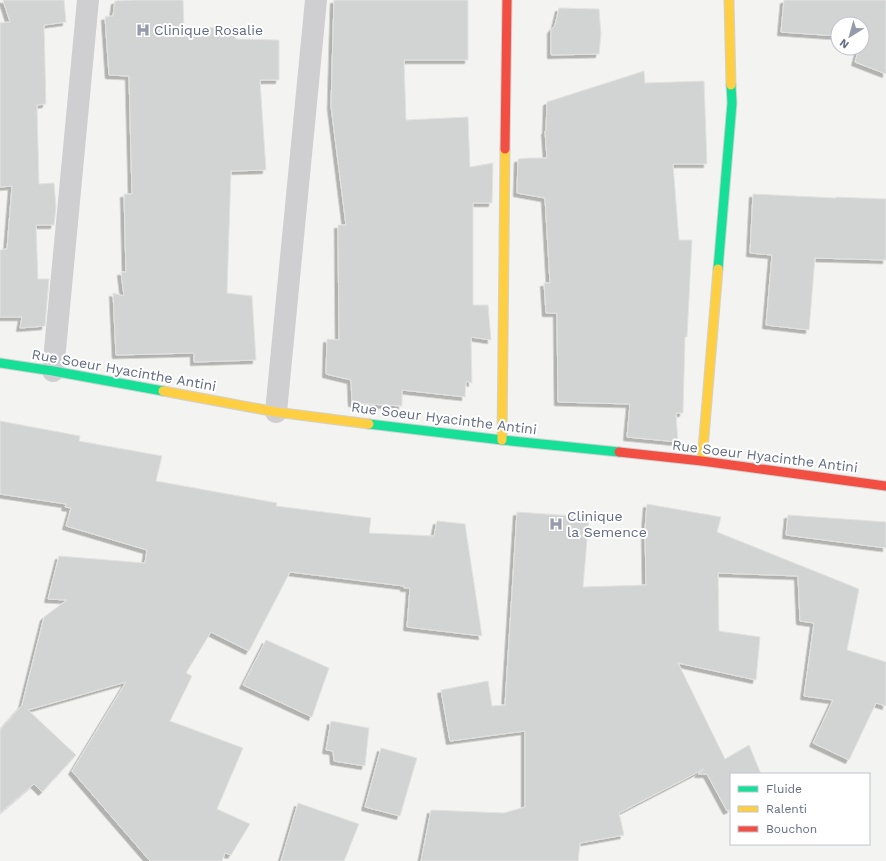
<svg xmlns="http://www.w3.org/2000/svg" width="886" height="861" font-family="'Work Sans',sans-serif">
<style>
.building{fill:#d2d3d3;stroke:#e2e3e1;filter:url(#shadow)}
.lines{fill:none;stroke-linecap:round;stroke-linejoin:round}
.fast-casing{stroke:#d0d1d2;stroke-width:11}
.slow-casing{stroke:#d0d1d2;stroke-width:11}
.jam-casing{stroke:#d0d1d2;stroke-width:11}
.street{stroke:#cfcfd1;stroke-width:22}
.fast{stroke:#16e098;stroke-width:9}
.slow{stroke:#ffcf43;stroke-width:9}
.jam{stroke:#f24e42;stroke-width:9}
.labels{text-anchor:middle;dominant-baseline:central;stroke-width:4;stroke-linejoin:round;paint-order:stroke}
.poi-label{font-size:14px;fill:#626b83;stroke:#fff;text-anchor:start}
.street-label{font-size:14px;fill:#626b83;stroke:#fff}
</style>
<defs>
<filter id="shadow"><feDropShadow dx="-3.5" dy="3.5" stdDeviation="0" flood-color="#0004"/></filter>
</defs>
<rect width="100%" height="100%" fill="#f3f4f1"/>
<path class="building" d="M 3,0 L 64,0 L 66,22 L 44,25 L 46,104 L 37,105 L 39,184 L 54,183 L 56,207 L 54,225 L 36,225 L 38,279 L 49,279 L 45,326 L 20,328 L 22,317 L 0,317 L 0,250 L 7,249 L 12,186 L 0,187 L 0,23 L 10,22 Z
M 136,0 L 183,0 L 184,28 L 235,27 L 236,39 L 279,40 L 279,80 L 260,80 L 266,170 L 231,171 L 227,293 L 252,296 L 256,360 L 194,362 L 194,353 L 116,355 L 113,293 L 124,296 L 121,272 L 126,272 L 124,194 L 132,194 L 129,76 L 109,75 L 105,17 L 113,16 L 115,1 Z
M 334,0 L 468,0 L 468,60 L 404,60 L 406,120 L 468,117 L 470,167 L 493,163 L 492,203 L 473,203 L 473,305 L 488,305 L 491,340 L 471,337 L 472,383 L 466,381 L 465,397 L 402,390 L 402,406 L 352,403 L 351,380 L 326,374 L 327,339 L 339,340 L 338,225 L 346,225 L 331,106 Z
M 784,0 L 886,0 L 886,74 L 855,62 L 859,48 L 862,48 L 862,24 L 838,24 L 838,36 L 781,32 Z
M 559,8 L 599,9 L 601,34 L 599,54 L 551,55 L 551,30 L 555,25 Z
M 644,71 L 645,83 L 704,81 L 707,164 L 673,164 L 679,240 L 692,240 L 687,337 L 685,337 L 683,413 L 676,413 L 678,442 L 627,437 L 630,404 L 558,402 L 557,313 L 546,313 L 544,283 L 550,283 L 545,198 L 517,193 L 518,159 L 529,158 L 547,158 L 545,131 L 546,131 L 547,102 Z
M 753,194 L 836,198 L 836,197 L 886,199 L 886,260 L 815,258 L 809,330 L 766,325 L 772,255 L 750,253 Z
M 0,421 L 80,436 L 79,441 L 162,456 L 156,481 L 277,503 L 276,506 L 371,518 L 369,533 L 434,536 L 437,521 L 465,524 L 482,636 L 407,627 L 410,588 L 404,588 L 404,586 L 290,572 L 249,651 L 211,632 L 186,673 L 192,676 L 170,721 L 243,748 L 217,809 L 250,824 L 231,855 L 225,853 L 222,861 L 150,861 L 72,771 L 126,682 L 28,710 L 76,755 L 42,792 L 34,784 L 0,813 L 0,730 L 22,705 L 44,617 L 67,600 L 48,599 L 59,556 L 145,563 L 147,550 L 66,526 L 71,508 L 65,507 L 66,504 L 0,494 Z
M 647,504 L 721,517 L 717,532 L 859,589 L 847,650 L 886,662 L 886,706 L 876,703 L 849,760 L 813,743 L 833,700 L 804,696 L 814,623 L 800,621 L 798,576 L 718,573 L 719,631 L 760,637 L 756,680 L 678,663 L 725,759 L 749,745 L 761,774 L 731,774 L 731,809 L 727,811 L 707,774 L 698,774 L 704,769 L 619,813 L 624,835 L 580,843 L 578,861 L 421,861 L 431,810 L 504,813 L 525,807 L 525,731 L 450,741 L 441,690 L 488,681 L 492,706 L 505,705 L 517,512 L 589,517 L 583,587 L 646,585 L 645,529 Z
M 788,515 L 886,522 L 886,548 L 786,535 Z
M 266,640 L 329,668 L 312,717 L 243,685 Z
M 331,721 L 369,728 L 365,766 L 334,761 L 333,751 L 326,750 Z
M 381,748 L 417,758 L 400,816 L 365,807 Z
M 298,803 L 359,824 L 344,861 L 281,861 Z"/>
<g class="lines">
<defs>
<path id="fast" d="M 718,269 L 732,103 L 731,85
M 0,363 L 53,371 L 163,391
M 369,424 L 502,440 L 619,452"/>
<path id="slow" d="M 729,0 L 731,85
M 163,391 L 276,412 L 369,424
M 502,440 L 505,149
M 702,461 L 718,269"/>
<path id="jam" d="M 505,149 L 507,0
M 619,452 L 702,461 L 886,486"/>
</defs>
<use href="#fast" class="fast-casing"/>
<use href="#slow" class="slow-casing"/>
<use href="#jam" class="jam-casing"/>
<path class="street" d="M 53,371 L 88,0
M 276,412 L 316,0"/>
<use href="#fast" class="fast"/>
<use href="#slow" class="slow"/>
<use href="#jam" class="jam"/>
</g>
<defs>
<symbol id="hospital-bare" viewBox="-9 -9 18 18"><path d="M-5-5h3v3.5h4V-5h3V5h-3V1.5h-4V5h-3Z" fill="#959baa" stroke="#fff" stroke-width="2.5" paint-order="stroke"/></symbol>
</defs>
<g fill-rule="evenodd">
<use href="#hospital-bare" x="133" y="20" width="20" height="20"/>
<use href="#hospital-bare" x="546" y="514" width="20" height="20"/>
</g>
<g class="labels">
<g class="poi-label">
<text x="154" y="30">Clinique Rosalie</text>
<text x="567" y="516">Clinique<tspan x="567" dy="16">la Semence</tspan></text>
</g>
<g class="street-label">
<text transform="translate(124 370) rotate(10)">Rue Soeur Hyacinthe Antini</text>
<text transform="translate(444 418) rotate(7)">Rue Soeur Hyacinthe Antini</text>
<text transform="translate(765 456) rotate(7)">Rue Soeur Hyacinthe Antini</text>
</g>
</g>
<rect x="730" y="773" width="140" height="72" fill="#ffffff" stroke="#c0c4cd"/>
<rect x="738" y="786" width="20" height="6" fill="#16e098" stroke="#c0c4cd"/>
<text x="766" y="793" font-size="12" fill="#626b83">Fluide</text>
<rect x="738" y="806" width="20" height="6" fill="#ffcf43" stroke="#c0c4cd"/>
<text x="766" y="813" font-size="12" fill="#626b83">Ralenti</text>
<rect x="738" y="826" width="20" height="6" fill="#f24e42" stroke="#c0c4cd"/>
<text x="766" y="833" font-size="12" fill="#626b83">Bouchon</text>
<g transform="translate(850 36) rotate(217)"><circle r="19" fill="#ffffff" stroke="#c0c4cd"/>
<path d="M0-3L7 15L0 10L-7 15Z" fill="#959baa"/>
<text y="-6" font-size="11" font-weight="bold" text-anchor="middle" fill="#626b83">N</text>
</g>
</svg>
